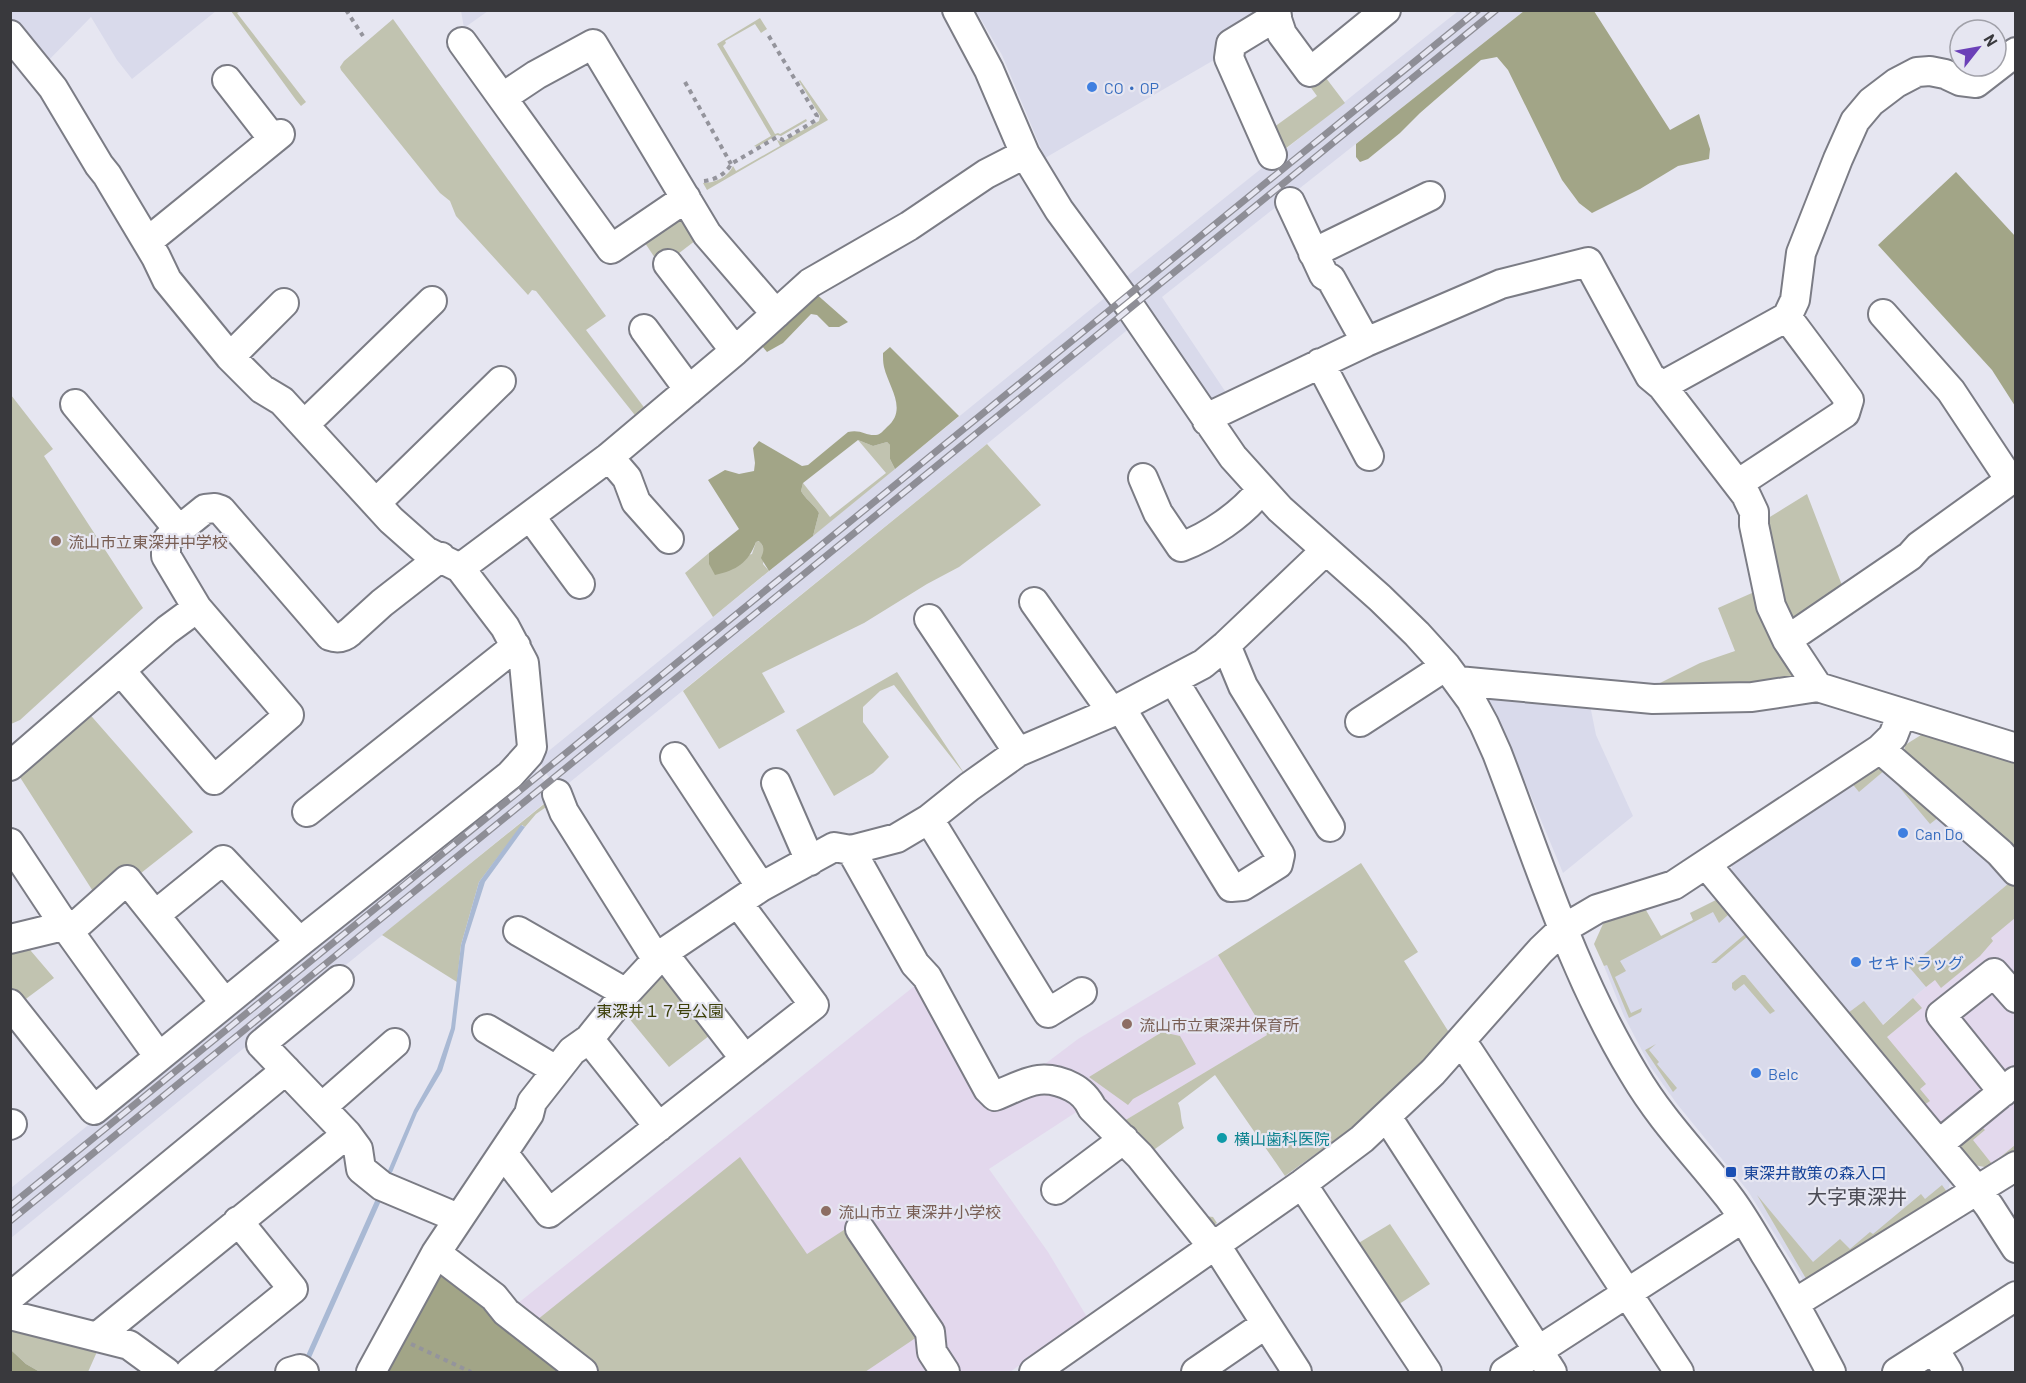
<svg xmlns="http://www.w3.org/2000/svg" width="2026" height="1383" font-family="Barlow,'Noto Sans JP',sans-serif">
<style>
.built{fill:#d9daeb}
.industrial{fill:#e3d9ed}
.education{fill:#e3d8ed}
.green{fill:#c1c3b0}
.forest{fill:#a2a587}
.water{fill:#a9b9d4}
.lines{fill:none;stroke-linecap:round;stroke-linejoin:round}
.minor-casing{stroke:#7b7c85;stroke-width:32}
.path{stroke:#94949c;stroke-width:4;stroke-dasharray:4.5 4.5;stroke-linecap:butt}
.minor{stroke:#fff;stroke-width:28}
.rail-casing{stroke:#8e8e96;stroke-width:7}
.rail{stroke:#e6e6f1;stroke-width:4.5;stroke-dasharray:14;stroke-linecap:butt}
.shop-dot{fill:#3f7fe0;stroke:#e6e6f1;stroke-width:2}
.education-dot{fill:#8d6e63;stroke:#e6e6f1;stroke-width:2}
.culture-dot{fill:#0f9aa8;stroke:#e6e6f1;stroke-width:2}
.transit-dot{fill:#1a4fb4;stroke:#e6e6f1;stroke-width:2}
.labels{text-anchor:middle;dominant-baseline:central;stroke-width:4.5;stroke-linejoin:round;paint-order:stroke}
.shop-label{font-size:16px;fill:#366cbe;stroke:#e6e6f1;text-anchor:start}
.education-label{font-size:16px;fill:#785e54;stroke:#e6e6f1;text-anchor:start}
.park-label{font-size:16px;fill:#3d400a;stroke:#e6e6f1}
.culture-label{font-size:16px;fill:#0d838f;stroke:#e6e6f1;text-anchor:start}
.transit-label{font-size:16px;fill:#164399;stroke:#e6e6f1;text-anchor:start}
.quarter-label{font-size:20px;fill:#4a4a53;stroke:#e6e6f1}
</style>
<rect width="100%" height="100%" fill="#e6e6f1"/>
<path class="built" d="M 10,11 L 216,11 L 132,79 L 117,60 L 91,17 L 42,67 L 11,28 Z
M 461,11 L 488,11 L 464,28 Z
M 976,11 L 1260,11 L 1218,41 L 1214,60 L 1045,158 L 1002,55 Z
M 1458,11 L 1524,11 L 1162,297 L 1231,400 L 1215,407 L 1126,277 Z
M 1107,296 L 1131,327 L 559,791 L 543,769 L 540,758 Z
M 1485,697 L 1589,700 L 1596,735 L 1633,816 L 1563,873 L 1509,743 Z
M 1875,765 L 1891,768 L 2015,878 L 1909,967 L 1926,987 L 1882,1025 L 1864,1001 L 1848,1013 L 1731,874 L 1733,858 Z
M 532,767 L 549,786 L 553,796 L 11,1238 L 11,1188 L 351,911 Z
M 1718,899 L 1951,1178 L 1948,1191 L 1942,1197 L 1805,1283 L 1748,1191 L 1677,1104 L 1650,1066 L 1624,1016 L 1604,966 L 1693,920 L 1690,913 Z"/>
<path class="industrial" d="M 2015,878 L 2015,1153 L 1990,1168 L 1974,1165 L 1848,1013 L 1864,1001 L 1883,1025 L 1926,987 L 1909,967 Z"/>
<path class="education" d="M 1218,955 L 1267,1035 L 1119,1124 L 1037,1070 L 1078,1039 Z
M 922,980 L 986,1099 L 1051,1085 L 1084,1107 L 989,1169 L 1048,1252 L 1087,1317 L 1010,1372 L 592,1372 L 512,1308 Z"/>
<path class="green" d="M 231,11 L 241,11 L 237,13 L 306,102 L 301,106 L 296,100 Z
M 760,18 L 767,29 L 761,33 L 755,24 L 725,41 L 726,43 L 723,46 L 775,134 L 778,133 L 780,134 L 806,119 L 807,121 L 781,136 L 777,135 L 757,147 L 754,146 L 771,136 L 717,44 Z
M 393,19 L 606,316 L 586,330 L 649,414 L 638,419 L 536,291 L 532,290 L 528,295 L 456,216 L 450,201 L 440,193 L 341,70 L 340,67 L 344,61 Z
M 1323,74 L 1345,103 L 1281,152 L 1270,130 L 1317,96 L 1309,85 Z
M 800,80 L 828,120 L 707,190 L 703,183 C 715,183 728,177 733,166 L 736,171 L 780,146 L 777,140 L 782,142 L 819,121 L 820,116 L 799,81 Z
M 676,213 L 700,237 L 661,267 L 641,237 Z
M 11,395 L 53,449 L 44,456 L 143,608 L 20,720 L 11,724 Z
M 858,440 L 873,446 L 887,442 L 890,445 L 890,459 L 895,469 L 813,536 L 819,513 C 814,504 806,500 801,491 L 803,483 L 830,517 L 886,473 Z
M 987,444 L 1041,505 L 959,567 L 927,584 L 864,623 L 762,673 L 785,712 L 719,749 L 683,691 Z
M 1807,494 L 1845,593 L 1795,627 L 1784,622 L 1760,523 Z
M 760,541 L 765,551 L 763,564 L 769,571 L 713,617 L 685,573 L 709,553 L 709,564 L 752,554 L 756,542 Z
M 1761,589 L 1798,684 L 1650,688 L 1700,663 L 1735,651 L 1718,608 Z
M 897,672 L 966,776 L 894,685 L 880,691 L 863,707 L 863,722 L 889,757 L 873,773 L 834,796 L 796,730 Z
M 86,710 L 193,832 L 136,877 L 96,896 L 16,771 Z
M 1935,733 L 2015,759 L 2015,859 L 1903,760 L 1905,745 L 1921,735 Z
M 1875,765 L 1891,767 L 1944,813 L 1930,824 L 1885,770 L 1859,792 L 1850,781 Z
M 549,800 L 552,803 L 536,814 L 525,827 L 522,825 L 479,882 L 461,945 L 457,982 L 382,935 Z
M 1361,863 L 1418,952 L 1404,961 L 1450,1034 L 1356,1125 L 1285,1176 L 1215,1075 L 1178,1103 C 1182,1111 1180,1120 1184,1128 L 1155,1149 L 1157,1159 L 1205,1216 L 1213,1217 L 1217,1223 L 1208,1229 L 1119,1124 L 1267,1035 L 1218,955 Z
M 2015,878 L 2015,918 L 1991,938 L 1993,941 L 1980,956 L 1941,988 L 1935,980 L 1926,987 L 1909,967 Z
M 1718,899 L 1728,910 L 1728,915 L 1719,923 L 1713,912 L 1620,961 L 1626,971 L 1615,977 L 1631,1013 L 1642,1008 L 1641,1012 L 1629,1018 L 1607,965 L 1604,966 L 1594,944 L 1607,915 L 1643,905 L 1661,936 L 1693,920 L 1690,913 Z
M 1744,935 L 1749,936 L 1885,1098 L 1883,1099 L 1747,937 L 1716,963 L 1711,963 Z
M 25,944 L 54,978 L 19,1004 L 11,992 L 11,951 Z
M 655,970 L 666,971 L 714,1032 L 669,1067 L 623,1011 Z
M 1742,975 L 1745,975 L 1775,1011 L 1770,1014 L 1744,984 L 1735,991 L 1732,988 L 1732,983 Z
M 1913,998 L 1922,1008 L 1887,1037 L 1926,1084 L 1920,1089 L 1930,1101 L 1924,1105 L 1848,1013 L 1864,1001 L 1883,1025 Z
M 1162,1032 L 1180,1036 L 1196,1064 L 1133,1099 L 1128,1105 L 1089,1077 Z
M 1656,1044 L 1649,1050 L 1659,1062 L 1657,1064 L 1677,1088 L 1673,1092 L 1645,1050 Z
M 1979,1124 L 1985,1130 L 1973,1140 L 1992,1164 L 2015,1145 L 2015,1153 L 1990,1168 L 1974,1165 L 1957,1144 Z
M 740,1157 L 807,1254 L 850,1226 L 923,1333 L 865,1372 L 592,1372 L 532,1324 Z
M 1942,1185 L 1947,1192 L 1942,1197 L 1808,1282 L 1757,1195 L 1813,1262 L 1840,1239 L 1850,1249 L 1870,1232 L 1873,1234 L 1921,1194 L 1925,1199 Z
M 1390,1224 L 1430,1284 L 1393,1308 L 1352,1247 Z
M 10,1323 L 100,1345 L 88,1372 L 40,1372 L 26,1364 L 11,1350 Z"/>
<path class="forest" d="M 1524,11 L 1594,11 L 1670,130 L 1699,114 L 1710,149 L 1709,159 L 1678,166 L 1640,189 L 1592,213 L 1579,203 L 1562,180 L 1508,70 L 1497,57 L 1481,60 L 1420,113 L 1400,133 L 1368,159 L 1360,162 L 1356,157 L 1356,144 Z
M 1956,172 L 2015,236 L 2015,406 L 1992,370 L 1878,245 Z
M 814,292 L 848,322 L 839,327 L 829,327 L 817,315 L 811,314 L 783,343 L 767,352 L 762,346 L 762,338 Z
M 890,347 L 959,416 L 895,469 L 890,459 L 890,445 L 887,442 L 873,446 L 858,440 L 803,483 L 801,491 C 806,500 814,504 819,513 L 813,536 L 769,571 L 761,558 C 764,551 765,547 759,541 L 756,542 C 748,563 737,570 715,575 L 709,564 L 709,553 L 739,529 L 708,480 L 725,470 L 739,474 L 754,471 L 755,463 L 753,448 L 759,441 L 802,466 L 808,465 L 848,432 C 861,429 866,436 876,435 C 880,435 884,430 887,427 C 908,409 889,388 884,367 C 883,363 883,358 883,353 Z
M 443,1271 L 572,1372 L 379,1372 L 432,1273 Z
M 11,1350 L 26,1364 L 40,1372 L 12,1372 Z"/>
<path class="water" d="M 521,825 L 525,827 L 485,882 L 465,945 L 455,1029 L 442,1071 L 417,1113 L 388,1182 L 384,1180 L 414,1110 L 437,1069 L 451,1028 L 461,945 L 479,882 Z
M 379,1192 L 384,1194 L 309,1362 L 305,1358 Z"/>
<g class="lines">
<defs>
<path id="minor" d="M 957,10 L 989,70 L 1025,154 L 1059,210 L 1131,308 L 1233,457 L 1280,509 L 1380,598 L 1417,634 L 1446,666 L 1471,700 L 1484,724 L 1497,753 C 1539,862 1573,974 1634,1074 C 1661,1120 1696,1155 1728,1196 C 1742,1214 1753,1234 1765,1254 C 1789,1292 1810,1332 1831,1372
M 1274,10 L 1282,34 L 1310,72 L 1386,10
M 10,35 L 53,88 L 99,165 L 107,175 L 156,257 L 167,280 L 230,357 L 262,389 L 282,401 L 391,520 L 426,551 L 460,568 L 505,627 L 524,663 L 532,747 L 529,754 L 510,775 L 300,942 L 94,1110 L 10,1004
M 462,42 L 611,249 L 686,198
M 227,80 L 273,139
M 503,97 L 536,75 L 593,44 L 707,234 L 776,314
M 1272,155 L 1229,58 L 1231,44 L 1277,16
M 1290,202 L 1324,275 L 1331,279 L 1366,342
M 147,242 L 280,134
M 1313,253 L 1430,196
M 668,264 L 735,351
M 1883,314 L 1951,391 L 2010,480
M 1787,317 L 1795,300 L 1801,253 L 1838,159 L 1855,121 L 1871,102 L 1896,83 L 1917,72 L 1930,71 L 1945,74 L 1960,81 L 1976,83 L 2016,52
M 644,329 L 689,390
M 230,357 L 284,303
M 1320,363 L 1369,456
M 1662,386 L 1787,317 L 1849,400 L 1845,413 L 1739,483
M 75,404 L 179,530
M 1207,421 L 1217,413 L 1366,342 L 1501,284 L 1588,262 L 1650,376 L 1662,386 L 1746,495 L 1754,512 L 1754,525 L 1771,606 L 1787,640 L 1818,687
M 304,425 L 432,301
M 609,457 L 627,478 L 636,502 L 669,539
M 1143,478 L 1158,513 L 1181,547 C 1210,536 1241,515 1261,490
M 376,503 L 501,381
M 530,516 L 580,584
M 460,568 L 609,457 L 735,351 L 810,283 L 909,226 L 986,174 L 1025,154
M 1034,602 L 1112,712
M 929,619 L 1018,752
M 1787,640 L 1910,556 L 1919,546 L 2016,476
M 1226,645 L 1243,686 L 1330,827
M 121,671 L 214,780 L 289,715 L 197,608 L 166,556 L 166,544 L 168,539 L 205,509 L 215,508 L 221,510 L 330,636 C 338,639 343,638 350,632 L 382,603 L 441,557
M 1458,681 L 1653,699 L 1752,697 L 1818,687 L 2016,748
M 1121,708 L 1231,887 L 1243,886 L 1278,864 L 1280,855 L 1174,681
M 1360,722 L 1446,666
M 1880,749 L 2000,853 L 2016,871
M 675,757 L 761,887
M 10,766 L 167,630 L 197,608
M 776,783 L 810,861
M 557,794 L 564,812 L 657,960
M 307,812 L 516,646
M 929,819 L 1048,1013 L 1082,992
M 10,843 L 65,926 L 159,1057
M 851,850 L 897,838 L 929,819 L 969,787 L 1018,752 L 1112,712 L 1203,664 L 1226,645 L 1326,550
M 1706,864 L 1976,1189 L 1989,1206 L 2016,1248
M 155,915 L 223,860 L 300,942
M 518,931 L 626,993
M 10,939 L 80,922 L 127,880 L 225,1003
M 663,953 L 745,1059
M 339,980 L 261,1044 L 347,1134 L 358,1149 L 361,1169 L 382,1186 L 458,1218
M 487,1029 L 556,1070
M 589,1039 L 659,1127
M 1460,1043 L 1469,1052 L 1679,1372
M 2003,1092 L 1941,1015 L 1994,973 L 2016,998
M 322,1107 L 395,1043
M 1387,1117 L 1552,1372
M 10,1125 L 12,1124
M 1939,1144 L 2016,1081
M 503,1153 L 549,1213 L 814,1005 L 738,903
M 1302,1184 L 1427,1372
M 1056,1190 L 1124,1139
M 860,1229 L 930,1332 L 932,1352 L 945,1372
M 436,1253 L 494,1297 L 506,1312 L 583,1372
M 10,1297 L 286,1070
M 1795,1303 L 2016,1166
M 10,1315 L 129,1345 L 166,1372
M 98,1336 L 347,1134
M 1934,1349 L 1948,1372
M 190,1372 L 293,1289 L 238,1221
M 290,1372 L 300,1369 L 304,1372
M 371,1372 L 436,1253 L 529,1114 L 532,1102 L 572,1051 L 589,1039 L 626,993 L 663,953 L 761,887 L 834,847 L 851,850 L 915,964 L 927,977 L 988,1089 L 995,1096 C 1025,1084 1040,1071 1072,1087 C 1080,1091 1088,1099 1092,1108 L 1140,1156 L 1205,1237 L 1215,1244 L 1297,1372
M 1034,1372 L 1302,1184 L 1362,1139 L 1433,1072 L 1541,950 L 1563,929 L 1597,909 L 1674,885 L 1880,749 L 1893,736 L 1902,713
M 1196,1372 L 1266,1324
M 1505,1372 L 1743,1218
M 1897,1372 L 2016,1296"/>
</defs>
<use href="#minor" class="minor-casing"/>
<path class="path" d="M 346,10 L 363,36
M 685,82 L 731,164
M 704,181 C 715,180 726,174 731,164 L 777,137 L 783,140 L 816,120 L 817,116 L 767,33
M 411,1344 L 471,1372"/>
<use href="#minor" class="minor"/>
<defs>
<path id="rail" d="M 10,1206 L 1478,10
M 10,1221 L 1496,10"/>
</defs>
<use href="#rail" class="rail-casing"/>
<use href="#rail" class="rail"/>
</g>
<g class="shop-dot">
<circle cx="1092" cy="87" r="6"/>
<circle cx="1903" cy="833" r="6"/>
<circle cx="1856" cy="962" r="6"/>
<circle cx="1756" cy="1073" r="6"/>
</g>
<g class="education-dot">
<circle cx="56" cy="541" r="6"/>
<circle cx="1127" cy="1024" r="6"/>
<circle cx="826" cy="1211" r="6"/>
</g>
<circle class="culture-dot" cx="1222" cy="1138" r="6"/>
<rect class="transit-dot" x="1725" y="1166" width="12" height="12" rx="3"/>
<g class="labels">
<g class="shop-label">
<text x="1104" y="87">CO・OP</text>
<text x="1915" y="833">Can Do</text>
<text x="1868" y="962">セキドラッグ</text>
<text x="1768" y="1073">Belc</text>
</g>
<g class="education-label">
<text x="68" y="541">流山市立東深井中学校</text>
<text x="1139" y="1024">流山市立東深井保育所</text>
<text x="838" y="1211">流山市立 東深井小学校</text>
</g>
<g class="park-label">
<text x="660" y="1010">東深井１７号公園</text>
</g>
<g class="culture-label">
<text x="1234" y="1138">横山歯科医院</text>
</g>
<g class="transit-label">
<text x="1743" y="1172">東深井散策の森入口</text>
</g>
<g class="quarter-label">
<text x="1857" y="1196">大字東深井</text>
</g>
</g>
<rect width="2026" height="1383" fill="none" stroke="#39393d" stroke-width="24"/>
<g transform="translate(1978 48) rotate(59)"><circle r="28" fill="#e6e6f1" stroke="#a1a1a9" stroke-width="1.5"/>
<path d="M0-4.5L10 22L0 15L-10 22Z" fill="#6b40b8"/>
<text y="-9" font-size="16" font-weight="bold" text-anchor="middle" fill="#39393d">N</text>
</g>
</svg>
